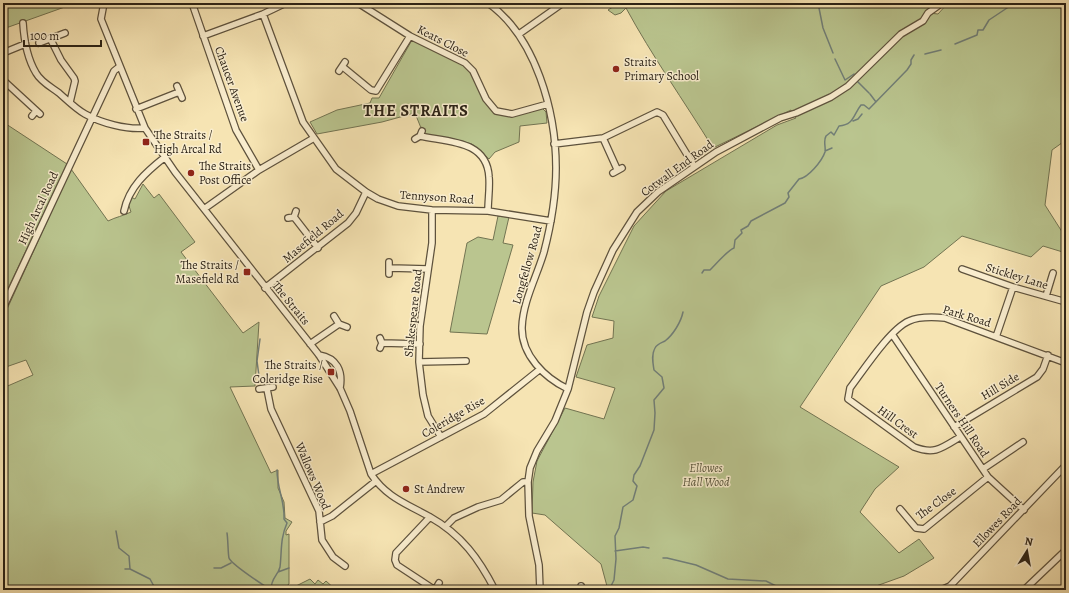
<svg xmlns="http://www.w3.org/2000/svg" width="1069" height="593" font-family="Alegreya,serif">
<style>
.green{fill:#bac58f;stroke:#727452}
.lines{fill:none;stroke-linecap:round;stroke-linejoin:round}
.stream{stroke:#717e77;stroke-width:1.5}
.minor-casing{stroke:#5e523d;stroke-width:8}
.minor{stroke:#f9edce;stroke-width:5.5}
.poi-dot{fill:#8f2418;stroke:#f9edce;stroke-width:1.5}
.labels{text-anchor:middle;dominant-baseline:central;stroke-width:3;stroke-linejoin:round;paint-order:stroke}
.street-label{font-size:12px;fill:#2b2216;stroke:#f9edce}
.poi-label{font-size:12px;fill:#2b2216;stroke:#f9edce;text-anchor:start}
.park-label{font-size:12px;font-style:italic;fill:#56533a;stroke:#f9edce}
.district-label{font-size:16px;font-weight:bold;letter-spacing:1px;fill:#2b2216;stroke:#f9edce}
</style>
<rect width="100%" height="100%" fill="#f6e4b3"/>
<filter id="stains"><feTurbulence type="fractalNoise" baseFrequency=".005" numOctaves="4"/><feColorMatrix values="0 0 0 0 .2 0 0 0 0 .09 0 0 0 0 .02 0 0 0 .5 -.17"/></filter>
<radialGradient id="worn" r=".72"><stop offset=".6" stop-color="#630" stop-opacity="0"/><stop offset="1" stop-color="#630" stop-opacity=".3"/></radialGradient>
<path class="green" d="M 3,3 L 76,3 L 3,29 Z
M 619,3 L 936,3 L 929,13 L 938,14 L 948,3 L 1066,3 L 1066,140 L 1052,150 L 1045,205 L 1066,238 L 1066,253 L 1043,246 L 1031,257 L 962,236 L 924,267 L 881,286 L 800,407 L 899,467 L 875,489 L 860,512 L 899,553 L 919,539 L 934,558 L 904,576 L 865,590 L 608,590 L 601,564 L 545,515 L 532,513 L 533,482 L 537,461 L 565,408 L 604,419 L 615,388 L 576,377 L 587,345 L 613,338 L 614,321 L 592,317 L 599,296 L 634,226 L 666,191 L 777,125 L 796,118 L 791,110 L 713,148 C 684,101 652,56 626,8 L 621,13 L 615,15 L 608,10 Z
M 412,40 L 465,64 L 469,69 L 491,110 L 496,113 L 542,108 L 546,112 L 547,123 L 520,126 L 519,142 L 495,152 L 489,159 L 472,144 L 450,138 L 426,135 L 421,128 L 415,113 L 382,122 L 317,134 L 310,122 L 337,110 L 370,103 L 372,98 L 379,98 Z
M 3,122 L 67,164 L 3,299 Z
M 71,169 L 108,221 C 116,217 123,216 131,212 L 128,203 L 131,197 L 135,199 L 143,184 L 154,198 L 159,194 L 195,242 L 181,252 L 243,333 L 259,322 L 255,386 L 230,387 L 271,473 L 278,470 L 278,488 L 284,502 L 285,518 L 292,522 L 286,531 L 286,535 L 289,534 L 289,584 L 282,590 L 3,590 L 3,388 L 33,375 L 26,360 L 3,368 L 3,318 Z
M 498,216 L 509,217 L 503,243 L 513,245 L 487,334 L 450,332 L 467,243 L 478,237 L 493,240 Z
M 310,579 L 315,584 L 318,580 L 323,584 L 326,581 L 336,590 L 288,590 Z"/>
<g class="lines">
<path class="stream" d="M 818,3 L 823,28 L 833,53
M 955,44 L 977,35 L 978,30 L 983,30 L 989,20 L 1010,6 L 1011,3
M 925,54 L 941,50
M 835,59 L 845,80 L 854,74
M 857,81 L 869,93
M 870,94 L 876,102
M 853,121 L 858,119 L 862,114
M 825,151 L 832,148
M 702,273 L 704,270 L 710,270 C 716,264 728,250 734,248 L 735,240 L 742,233 L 741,230 L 748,226 L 751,221 L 785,203 L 789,197 L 788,193 L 799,179 C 808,178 822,161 825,152 C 826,147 823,141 826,136 L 831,132 L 834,135 L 839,126 C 854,125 853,115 861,105 L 864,105 L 869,109 L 907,70 L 911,64 L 911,60 L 914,55
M 259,376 L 257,361 L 260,339
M 116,531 L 119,548 L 129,556 L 130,569 L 150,579 L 156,590
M 227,533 C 228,538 228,555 229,558 C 231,564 263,585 271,590
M 615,551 L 643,547 L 649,548
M 663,558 L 667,558 L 696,565 L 728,579 L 766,581 L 784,590
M 214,568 L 221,568 L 231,563
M 125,569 L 130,569
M 278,572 L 289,568
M 610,588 L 614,580 L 616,559 L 615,536 L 619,528 L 623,507 L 633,500 L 637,486 L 633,481 L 634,475 L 640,466 L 654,430 L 655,413 L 654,400 L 664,388 L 662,377 L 654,370 C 653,363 651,355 655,348 C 657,344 661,343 665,341 C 673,335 681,322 683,312
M 271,590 C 271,577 278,576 280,567 C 282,550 280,539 287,523 L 284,519 C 285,501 277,489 277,470"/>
<defs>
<path id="minor" d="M 104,3 L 101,19 L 145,128 L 175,172 L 319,355 L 340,388 L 350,411 L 371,474 C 386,497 407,504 430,517 C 462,535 479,559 495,590
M 192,3 L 236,130 L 259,170
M 358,3 L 410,36 L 465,63 L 473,71 L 486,99 L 496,111 L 512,114 L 548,104
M 488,3 C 536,37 556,112 556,168 C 556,196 551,225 544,252 C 537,276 523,301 522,327 C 521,355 545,378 568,389
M 263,14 L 303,122 L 336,169 L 366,192 L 378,199 L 398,206 L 432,210 L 488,211 L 551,221
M 23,23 C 24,40 27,58 36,73 C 41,82 51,87 59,93 C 67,100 76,109 85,114 C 101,123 127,130 145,128
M 519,34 L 563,3
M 203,36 L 263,14 L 286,3
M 50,38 L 61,60 L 74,78 L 75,81 L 70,102
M 39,43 L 65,33
M 3,53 L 25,44
M 343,67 L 371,90 L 376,91 L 410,36
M 339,71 L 345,62
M 3,80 L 40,114
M 177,86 L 182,98
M 136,109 L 179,92
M 32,116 L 36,111
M 420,136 C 448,142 487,140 489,177 C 490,188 488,200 488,211
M 603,138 L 617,169
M 415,139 L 420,136 L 422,131
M 554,144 L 603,138 L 657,112 L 663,115 L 694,166
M 613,173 L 622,168
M 204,209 L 259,170 L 314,138
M 432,210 L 432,243 L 420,326 L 419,362 L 423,395 L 428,416 L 441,437
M 124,211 C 129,187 146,172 165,157
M 294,217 L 318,248
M 288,218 L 294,217 L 296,211
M 389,262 L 389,274
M 390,268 L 428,269
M 962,269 L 1013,287 L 1066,302
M 265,288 L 348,223 L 356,213 L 366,192
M 1046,296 L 1053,273
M 3,308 L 114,71 L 119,67
M 334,316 L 339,324 L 347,327
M 892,334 L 988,477 L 1024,510
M 996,337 L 1013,287
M 382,343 L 420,344
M 310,344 L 339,324
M 380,348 L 382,343 L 380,338
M 319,355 C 337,358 343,371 340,388
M 419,362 L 466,361
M 259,389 L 273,387
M 267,389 L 271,409 L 319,511 L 322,540 L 333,557 L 345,566
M 954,427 L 1037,377 L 1043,369 L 1048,355
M 960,437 C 942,448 935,455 914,447 L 848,399 L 850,388 C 863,371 890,329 909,321 C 920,316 934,317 945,318 L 1066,363
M 983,469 L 1023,442
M 371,474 L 484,414 L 539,370
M 900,509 L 916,528 L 924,529 L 988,477
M 430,517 L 396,553 L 395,560 L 397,565 L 435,590
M 320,522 L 332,516 L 376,481
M 445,527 L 454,518 L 478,507 L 501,500 L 523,482 L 528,482
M 435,590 L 439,583
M 540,590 L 539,565 L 529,516 L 528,482 L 530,468 L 537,451 L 555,421 L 568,389 L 587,312 L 594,292 L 613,250 L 637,212 L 658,192 L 716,152 L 780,118 L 796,113 L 831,97 L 848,86 L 901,34 L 923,21 L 928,13 L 942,3
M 549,590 L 553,590
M 580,590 L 581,586
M 941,590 L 950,586 L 1066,465
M 1024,590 L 1066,550"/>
</defs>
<use href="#minor" class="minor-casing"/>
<use href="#minor" class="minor"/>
</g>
<g class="poi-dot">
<circle cx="616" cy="69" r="4"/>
<rect x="142" y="138" width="8" height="8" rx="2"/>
<circle cx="191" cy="173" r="4"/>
<rect x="243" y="268" width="8" height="8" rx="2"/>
<rect x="327" y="368" width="8" height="8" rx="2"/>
<circle cx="406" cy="489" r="4"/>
</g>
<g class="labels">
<g class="street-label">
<text transform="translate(443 41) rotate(27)">Keats Close</text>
<text transform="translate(232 84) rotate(70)">Chaucer Avenue</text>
<text transform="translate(677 168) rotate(-36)">Cotwall End Road</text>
<text transform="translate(437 197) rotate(4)">Tennyson Road</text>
<text transform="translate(38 208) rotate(-65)">High Arcal Road</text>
<text transform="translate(313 236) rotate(-40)">Masefield Road</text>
<text transform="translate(527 265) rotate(-74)">Longfellow Road</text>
<text transform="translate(1017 276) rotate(17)">Stickley Lane</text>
<text transform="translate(291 303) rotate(51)">The Straits</text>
<text transform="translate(413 313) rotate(-84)">Shakespeare Road</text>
<text transform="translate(967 316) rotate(17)">Park Road</text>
<text transform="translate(1000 386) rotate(-31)">Hill Side</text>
<text transform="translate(453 417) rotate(-30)">Coleridge Rise</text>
<text transform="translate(962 420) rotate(56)">Turners Hill Road</text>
<text transform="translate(898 422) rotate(36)">Hill Crest</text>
<text transform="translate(313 476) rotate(67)">Wallows Wood</text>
<text transform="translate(936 503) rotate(-36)">The Close</text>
<text transform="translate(997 522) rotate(-46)">Ellowes Road</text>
</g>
<g class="poi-label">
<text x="624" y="62">Straits<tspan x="624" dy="14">Primary School</tspan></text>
<text x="154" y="135">The Straits /<tspan x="154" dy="14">High Arcal Rd</tspan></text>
<text x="199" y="166">The Straits<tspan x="199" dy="14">Post Office</tspan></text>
<text x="239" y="265" text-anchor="end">The Straits /<tspan x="239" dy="14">Masefield Rd</tspan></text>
<text x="323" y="365" text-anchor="end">The Straits /<tspan x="323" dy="14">Coleridge Rise</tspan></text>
<text x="414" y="489">St Andrew</text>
</g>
<g class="park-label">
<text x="706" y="468">Ellowes<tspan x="706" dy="14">Hall Wood</tspan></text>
</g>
<g class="district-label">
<text x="416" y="111">THE STRAITS</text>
</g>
</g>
<rect width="1069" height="593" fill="none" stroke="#f6e4b3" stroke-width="16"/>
<rect x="4" y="4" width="1061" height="585" fill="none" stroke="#2b2216" stroke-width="2"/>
<rect x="8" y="8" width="1053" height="577" fill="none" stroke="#2b2216"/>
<g transform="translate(1027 551) rotate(11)" stroke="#f9edce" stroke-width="3" paint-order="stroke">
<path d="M0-3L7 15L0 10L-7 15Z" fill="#2b2216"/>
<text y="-6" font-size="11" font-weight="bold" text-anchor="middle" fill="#2b2216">N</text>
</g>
<path d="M24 40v6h77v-6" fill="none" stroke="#2b2216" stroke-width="2"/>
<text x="30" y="40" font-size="12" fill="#2b2216" stroke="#f9edce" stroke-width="3" paint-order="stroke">100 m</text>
<rect width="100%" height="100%" filter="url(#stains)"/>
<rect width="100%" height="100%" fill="url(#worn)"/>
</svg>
